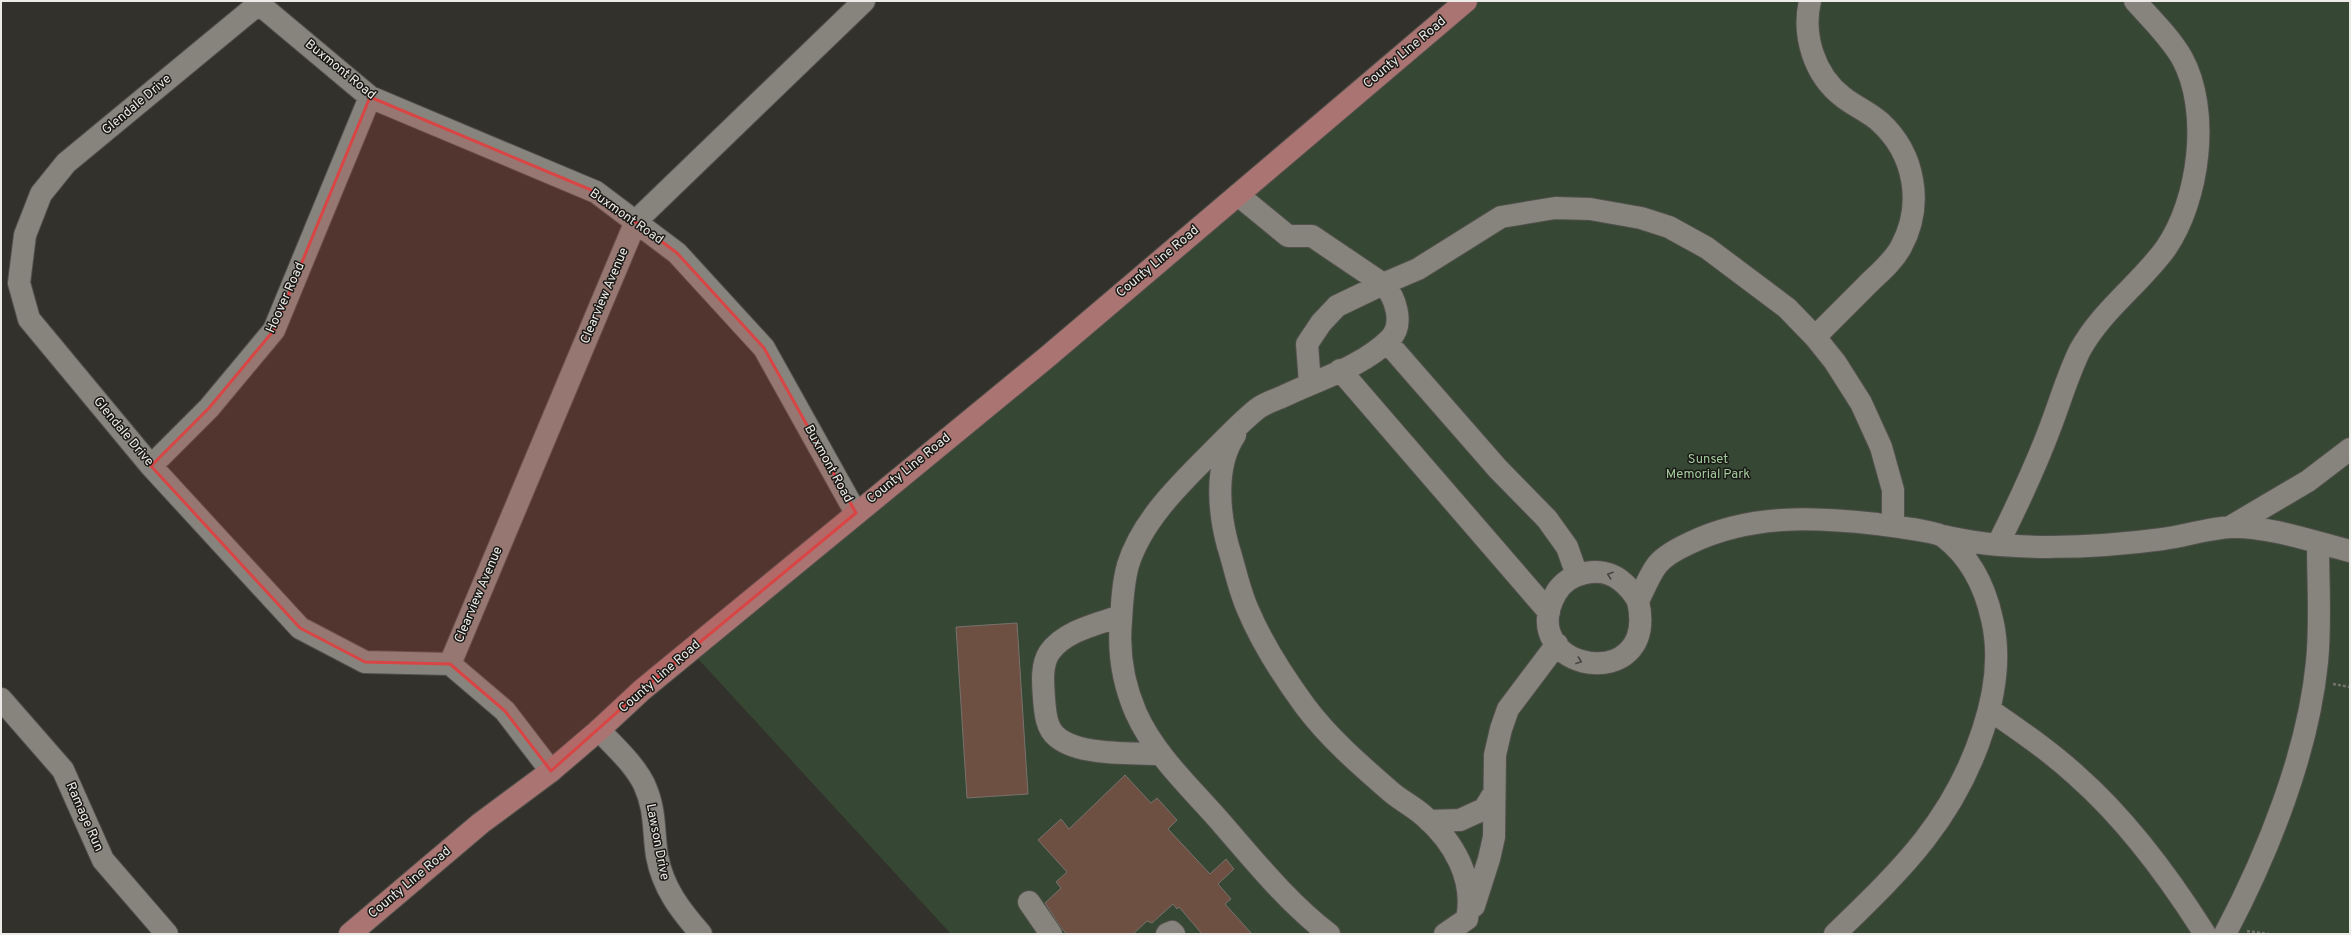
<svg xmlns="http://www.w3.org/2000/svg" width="2351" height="935" font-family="Overpass,sans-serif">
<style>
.green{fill:#364734}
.building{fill:#6e5042;stroke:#78716e}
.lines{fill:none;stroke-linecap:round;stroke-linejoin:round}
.minor-casing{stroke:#51504b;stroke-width:24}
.major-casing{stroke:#51504b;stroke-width:24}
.path{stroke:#73726c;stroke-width:2.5;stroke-dasharray:3 2;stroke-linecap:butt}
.minor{stroke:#86847d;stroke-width:22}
.major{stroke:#a97471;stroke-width:22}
.oneway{stroke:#45443f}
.marked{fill:#d94545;fill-opacity:0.2;stroke:#d94545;stroke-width:3;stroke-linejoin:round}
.labels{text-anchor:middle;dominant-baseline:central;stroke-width:3;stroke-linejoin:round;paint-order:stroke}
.street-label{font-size:13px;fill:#ecebe7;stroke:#1a1916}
.park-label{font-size:13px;fill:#a3cb9d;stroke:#1a1916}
</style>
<rect width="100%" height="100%" fill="#33312b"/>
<path class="green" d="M 1462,1 L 2350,1 L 2350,934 L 951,934 L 690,650 Z"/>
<path class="building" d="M 1017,623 L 1028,794 L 967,798 L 956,627 Z
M 1125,775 L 1151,803 L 1157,798 L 1177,820 L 1168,829 L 1210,874 L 1226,859 L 1234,869 L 1218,884 L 1231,899 L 1225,904 L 1252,934 L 1202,934 L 1179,907 L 1177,909 L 1173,904 L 1152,923 L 1147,921 L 1133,934 L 1067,934 L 1062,929 L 1045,903 L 1061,888 L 1056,882 L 1067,872 L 1038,840 L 1061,819 L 1069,829 Z"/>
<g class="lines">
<defs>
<path id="minor" d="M 262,1 L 66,163 L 41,194 L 25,235 L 19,283 L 29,319 L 151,466 L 300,628 L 365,662 L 450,664 L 505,711 L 551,771
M 1810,1 C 1802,35 1814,75 1843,97 C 1854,106 1869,112 1880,122 C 1915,154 1924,205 1901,247 C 1893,262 1879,273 1867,285 C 1850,302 1832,320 1815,337
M 259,4 L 370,97 L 596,192 L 677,253 L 764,348 L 856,513
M 1238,195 L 1288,236 L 1312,236 L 1383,284 L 1418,269 L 1501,217 L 1555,208 L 1590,209 L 1641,218 L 1669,227 L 1707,248 L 1787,308 L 1815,337 L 1835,362 L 1861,403 L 1881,447 L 1893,490 L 1893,526
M 1387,342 L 1498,469 L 1547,519 L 1567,547 L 1577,575
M 1340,370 L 1549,612
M 1310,383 L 1307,344 L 1321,323 L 1337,306 L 1383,284 C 1395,296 1405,324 1390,339 C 1362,367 1319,379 1284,396 C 1275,400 1265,403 1257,409 C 1241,422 1227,437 1213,451 C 1181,483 1142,520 1128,565 C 1123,583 1122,602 1121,621 C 1118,653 1123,683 1136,713 C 1155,755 1189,786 1218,819 C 1253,859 1287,902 1329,934
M 1235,435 C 1214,466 1219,513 1228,546 C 1235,568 1239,590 1248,610 C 1262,643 1283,676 1305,706 C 1329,738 1359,764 1390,791 C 1400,800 1413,806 1424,816 C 1454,842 1475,879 1467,919 L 1445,934
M 151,466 L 209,408 L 274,330 L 370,97
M 2230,527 L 2308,481 L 2350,449
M 1943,536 C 2008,552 2096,548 2163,539 C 2185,536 2209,528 2232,527 C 2269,526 2314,542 2350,551
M 1998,544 C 2017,506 2035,468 2050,428 C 2060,402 2068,374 2080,350 C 2102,310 2140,284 2166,248 C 2199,200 2211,111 2182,58 C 2170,37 2151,19 2135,1
M 1638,601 C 1633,592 1628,586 1620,580 C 1601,565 1568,572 1556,593 C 1512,671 1660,698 1638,601 C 1644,589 1649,576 1657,565 C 1665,555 1679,548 1690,543 C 1750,514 1813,517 1877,524 C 1889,526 1936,531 1944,537 C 1970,557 1985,587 1992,619 C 2001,657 1995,694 1983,730 C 1954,820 1901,870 1835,934
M 1121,616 C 1097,624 1064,631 1049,653 C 1041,666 1043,684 1044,698 C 1045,712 1046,728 1057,737 C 1079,756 1134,753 1161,754
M 450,664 L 636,221 L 864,1
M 1,699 L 63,770 L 103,860 L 167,934
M 1990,710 C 2020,731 2050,751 2077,776 C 2128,821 2169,877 2205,934
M 599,730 C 615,747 634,764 644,784 C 656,810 653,830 657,856 C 663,888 680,910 701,934
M 1429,821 L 1460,820 L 1484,809 L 1494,793
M 1029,902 L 1051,934
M 1474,906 L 1489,859 L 1494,837 L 1495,755 L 1501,729 L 1508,709 L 1557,644
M 1167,934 L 1172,932 L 1174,934
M 2225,934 C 2268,853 2308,753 2317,662 C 2321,623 2318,583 2318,543"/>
<path id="major" d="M 350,934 L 481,823 L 551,771 L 599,730 L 642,690 L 1046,358 L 1466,1"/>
</defs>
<use href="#minor" class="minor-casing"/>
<use href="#major" class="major-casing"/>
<path class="path" d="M 2333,684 L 2350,687
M 2247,931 L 2269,934"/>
<use href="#minor" class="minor"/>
<use href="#major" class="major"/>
</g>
<defs><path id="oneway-chevron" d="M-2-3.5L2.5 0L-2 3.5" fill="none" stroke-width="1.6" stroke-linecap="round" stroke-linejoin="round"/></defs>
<g class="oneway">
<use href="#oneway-chevron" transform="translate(1610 575) rotate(-161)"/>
<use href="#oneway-chevron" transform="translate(1579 661) rotate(20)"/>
</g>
<path class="marked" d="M 370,97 L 596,192 L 677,253 L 764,348 L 856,513 L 642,690 L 551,771 L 505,711 L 450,664 L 365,662 L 300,628 L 151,466 L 209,408 L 274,330 Z"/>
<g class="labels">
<g class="street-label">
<text transform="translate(1405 53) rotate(-40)">County Line Road</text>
<text transform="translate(340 70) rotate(39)">Buxmont Road</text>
<text transform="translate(137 105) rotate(-40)">Glendale Drive</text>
<text transform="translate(626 217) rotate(35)">Buxmont Road</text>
<text transform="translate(1158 262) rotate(-40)">County Line Road</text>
<text transform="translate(605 296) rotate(-67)">Clearview Avenue</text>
<text transform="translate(286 298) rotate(-66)">Hoover Road</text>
<text transform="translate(123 432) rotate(50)">Glendale Drive</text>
<text transform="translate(828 464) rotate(61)">Buxmont Road</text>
<text transform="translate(909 469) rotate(-39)">County Line Road</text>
<text transform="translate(479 595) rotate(-67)">Clearview Avenue</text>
<text transform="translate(660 677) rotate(-41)">County Line Road</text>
<text transform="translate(84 817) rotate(66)">Ramage Run</text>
<text transform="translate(657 842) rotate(79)">Lawson Drive</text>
<text transform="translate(410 883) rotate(-40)">County Line Road</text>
</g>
<g class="park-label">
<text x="1708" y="460">Sunset<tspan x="1708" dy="15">Memorial Park</tspan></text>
</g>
</g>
<rect width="2351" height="935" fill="none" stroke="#ecebe7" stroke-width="4"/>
</svg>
